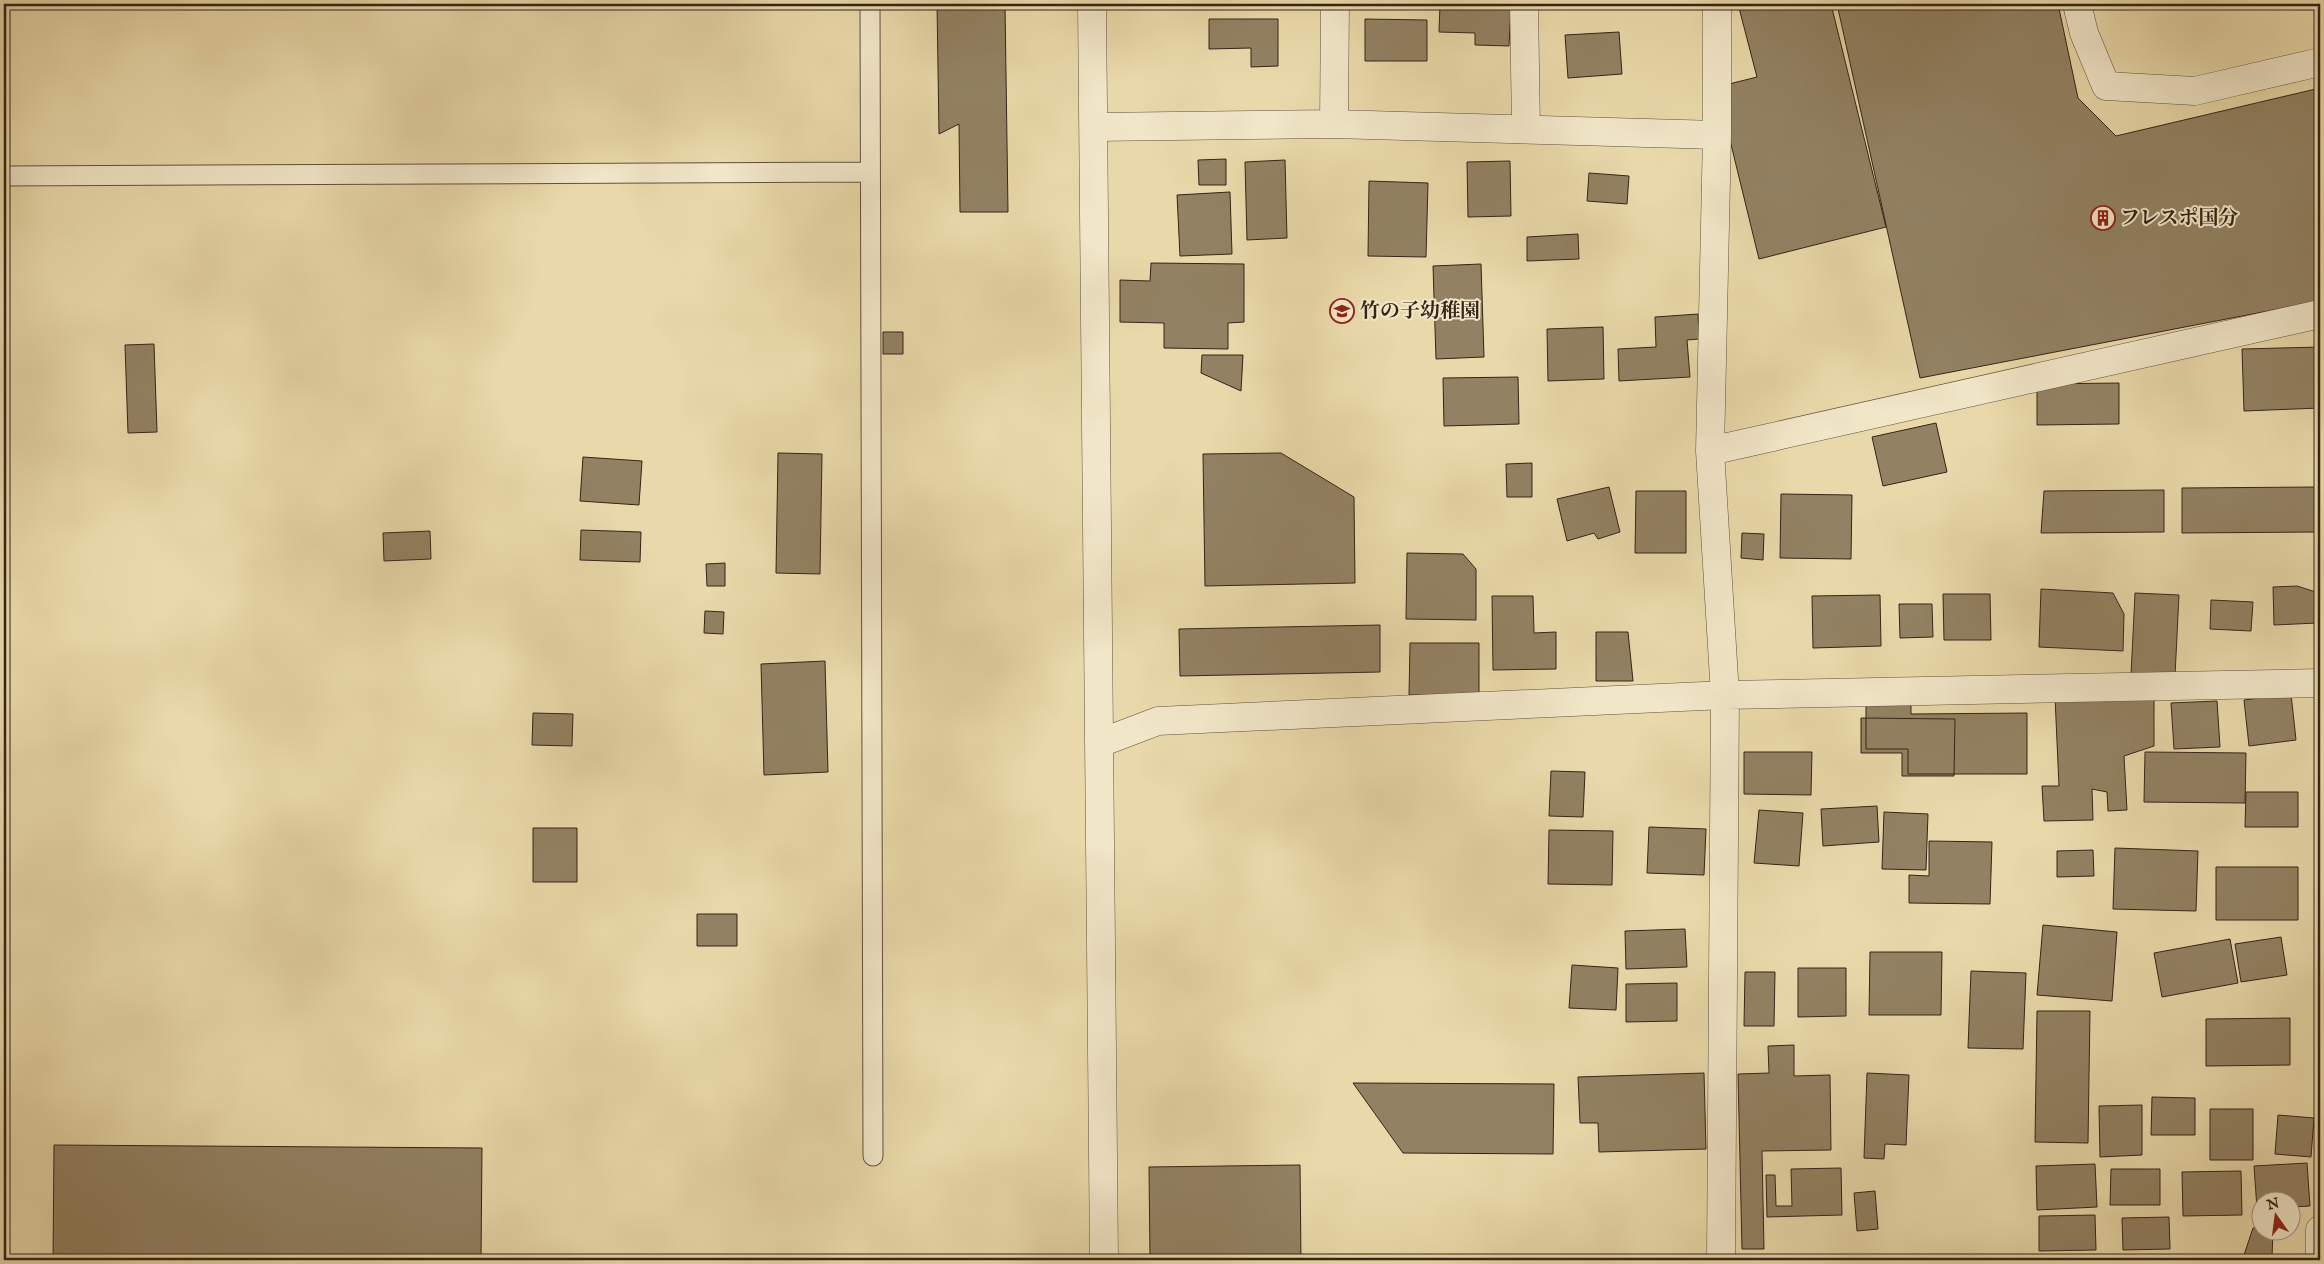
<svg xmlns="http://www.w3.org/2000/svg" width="2324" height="1264" font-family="'IM FELL English','Noto Serif JP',serif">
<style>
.building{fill:#928263;stroke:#342416}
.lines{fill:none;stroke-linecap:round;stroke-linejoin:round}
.service-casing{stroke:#61513b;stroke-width:21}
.minor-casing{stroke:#61513b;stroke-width:29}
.tertiary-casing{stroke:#61513b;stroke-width:29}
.service{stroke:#f1e6c8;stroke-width:19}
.minor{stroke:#f1e6c8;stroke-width:28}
.tertiary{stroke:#f1e6c8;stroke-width:28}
.labels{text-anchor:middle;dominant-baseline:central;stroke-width:4;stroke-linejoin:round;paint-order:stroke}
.poi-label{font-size:20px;font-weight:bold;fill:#342416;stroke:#f1e6c8;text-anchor:start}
</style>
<rect width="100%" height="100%" fill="#e9d9aa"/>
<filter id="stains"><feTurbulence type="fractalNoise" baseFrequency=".004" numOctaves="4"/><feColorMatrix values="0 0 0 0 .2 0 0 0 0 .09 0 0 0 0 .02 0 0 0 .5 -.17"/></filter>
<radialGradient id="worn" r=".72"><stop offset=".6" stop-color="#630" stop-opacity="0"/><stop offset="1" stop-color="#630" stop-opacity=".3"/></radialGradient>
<path class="building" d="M 937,4 L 1005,4 L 1008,212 L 960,212 L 959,124 L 939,134 Z
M 1274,4 L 1323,4 L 1323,7 L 1274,7 Z
M 1440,4 L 1511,7 L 1509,46 L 1475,45 L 1475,33 L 1439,32 Z
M 1738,4 L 1831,4 L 1886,227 L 1759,259 L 1717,87 L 1757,77 Z
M 1837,4 L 2058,4 L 2078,98 L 2116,136 L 2320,88 L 2320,301 L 1920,378 Z
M 1209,19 L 1278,19 L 1278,66 L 1251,67 L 1251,48 L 1209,49 Z
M 1365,19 L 1427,20 L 1427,61 L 1365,61 Z
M 1619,32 L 1622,74 L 1568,78 L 1565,35 Z
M 1226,159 L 1226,185 L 1199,185 L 1198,160 Z
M 1285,160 L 1287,238 L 1247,240 L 1245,162 Z
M 1510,161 L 1511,216 L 1468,217 L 1467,162 Z
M 1589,173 L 1629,176 L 1627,204 L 1587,201 Z
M 1369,181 L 1428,183 L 1426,257 L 1368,256 Z
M 1230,192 L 1232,254 L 1180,256 L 1177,195 Z
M 1578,234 L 1579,259 L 1527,261 L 1527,237 Z
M 1151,263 L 1244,264 L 1244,322 L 1228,323 L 1228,349 L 1164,348 L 1164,323 L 1120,322 L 1120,280 L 1150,281 Z
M 1481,264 L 1484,357 L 1436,359 L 1433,266 Z
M 1698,314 L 1699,339 L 1687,340 L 1690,377 L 1619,381 L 1618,349 L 1656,347 L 1655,317 Z
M 1603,327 L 1604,379 L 1548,381 L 1547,329 Z
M 883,332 L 903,332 L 903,354 L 883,354 Z
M 154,344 L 157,432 L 128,433 L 125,345 Z
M 2320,347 L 2320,408 L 2244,411 L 2242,349 Z
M 1202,355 L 1243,355 L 1241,391 L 1201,373 Z
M 1518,377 L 1519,424 L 1444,426 L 1443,378 Z
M 2119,383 L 2119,424 L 2037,425 L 2037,384 Z
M 1936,423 L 1947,472 L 1883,486 L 1872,437 Z
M 778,453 L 822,454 L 820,574 L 776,573 Z
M 1281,453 L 1354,497 L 1355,583 L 1205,586 L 1203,454 Z
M 583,457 L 642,461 L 639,505 L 580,501 Z
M 1532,463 L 1532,497 L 1507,497 L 1506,464 Z
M 1609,487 L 1620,532 L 1598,539 L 1594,533 L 1567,541 L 1557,499 Z
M 2318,487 L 2318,532 L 2182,533 L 2182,488 Z
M 2164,490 L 2164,532 L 2041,533 L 2044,491 Z
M 1636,491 L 1686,491 L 1686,553 L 1635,553 Z
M 1781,494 L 1852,495 L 1851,559 L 1780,558 Z
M 581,530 L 641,532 L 640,562 L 580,560 Z
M 430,531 L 431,559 L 384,561 L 383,533 Z
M 1742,533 L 1764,534 L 1763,560 L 1741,558 Z
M 1407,553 L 1463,554 L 1476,569 L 1476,620 L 1406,619 Z
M 725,563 L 725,586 L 707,586 L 706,564 Z
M 2297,586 L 2316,592 L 2317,623 L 2274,625 L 2273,587 Z
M 2041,589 L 2113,593 L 2124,614 L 2123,651 L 2039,647 Z
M 2135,593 L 2179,595 L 2175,676 L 2131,675 Z
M 1943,594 L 1990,594 L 1991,640 L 1944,640 Z
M 1880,595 L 1881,646 L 1813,648 L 1812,596 Z
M 1492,596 L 1533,596 L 1534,633 L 1556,632 L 1556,669 L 1493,670 Z
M 2211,600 L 2253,602 L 2251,631 L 2210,629 Z
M 1899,604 L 1932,604 L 1933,637 L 1900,638 Z
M 705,611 L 724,612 L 723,634 L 704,633 Z
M 1380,625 L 1380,672 L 1180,676 L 1179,629 Z
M 1596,632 L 1628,632 L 1633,681 L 1596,681 Z
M 1410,643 L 1479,643 L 1479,695 L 1409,695 Z
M 825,661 L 828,772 L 764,775 L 761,664 Z
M 2154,693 L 2154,746 L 2124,756 L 2127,810 L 2108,811 L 2107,792 L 2092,789 L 2093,820 L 2044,821 L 2042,786 L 2059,786 L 2055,697 Z
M 2291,694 L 2296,740 L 2249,746 L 2244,700 Z
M 2217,701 L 2220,747 L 2174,749 L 2171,703 Z
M 1911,703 L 1911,714 L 2027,713 L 2027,774 L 1908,774 L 1908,749 L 1866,749 L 1866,704 Z
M 533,713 L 573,714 L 572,746 L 532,745 Z
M 1861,718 L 1955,719 L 1954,776 L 1902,776 L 1902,753 L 1861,753 Z
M 1744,752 L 1812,752 L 1811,795 L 1744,794 Z
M 2145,752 L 2246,753 L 2245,803 L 2144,802 Z
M 1551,771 L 1585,772 L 1583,817 L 1549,816 Z
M 2246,792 L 2298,792 L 2298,827 L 2245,827 Z
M 1877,806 L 1879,842 L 1823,846 L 1821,809 Z
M 1759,810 L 1803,813 L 1799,866 L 1754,863 Z
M 1884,812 L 1928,814 L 1926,870 L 1882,869 Z
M 1649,827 L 1706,829 L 1704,875 L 1647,873 Z
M 533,828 L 577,828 L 577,882 L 533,882 Z
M 1549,830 L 1613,831 L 1612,885 L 1548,884 Z
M 1929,841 L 1992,842 L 1990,904 L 1909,903 L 1909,875 L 1929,876 Z
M 2115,848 L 2198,851 L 2196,911 L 2113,909 Z
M 2093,850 L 2094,876 L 2057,877 L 2057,851 Z
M 2216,867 L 2298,867 L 2298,920 L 2216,920 Z
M 697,914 L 737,914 L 737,946 L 697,946 Z
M 2043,925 L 2117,932 L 2112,1001 L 2037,995 Z
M 1685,929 L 1687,967 L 1626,969 L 1625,931 Z
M 2281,937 L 2287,975 L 2241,982 L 2235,944 Z
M 2230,939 L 2238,983 L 2162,997 L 2154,953 Z
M 1870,952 L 1942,952 L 1941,1015 L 1869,1015 Z
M 1572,965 L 1618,968 L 1616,1010 L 1569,1008 Z
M 1798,968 L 1846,968 L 1846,1016 L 1798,1017 Z
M 1971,971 L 2026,973 L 2023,1049 L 1968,1048 Z
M 1745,972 L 1775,972 L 1774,1026 L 1744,1026 Z
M 1677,983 L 1677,1021 L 1626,1022 L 1626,984 Z
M 2037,1011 L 2090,1011 L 2088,1143 L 2035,1142 Z
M 2290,1018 L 2290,1065 L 2206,1066 L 2206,1019 Z
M 1794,1045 L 1794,1076 L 1830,1075 L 1831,1150 L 1762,1151 L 1764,1249 L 1742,1249 L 1738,1074 L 1769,1073 L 1768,1046 Z
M 1704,1073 L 1706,1149 L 1599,1152 L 1598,1123 L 1580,1123 L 1578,1077 Z
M 1867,1073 L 1909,1075 L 1906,1145 L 1885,1144 L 1884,1159 L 1864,1158 Z
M 1353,1083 L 1554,1084 L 1553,1154 L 1403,1153 Z
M 2152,1097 L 2195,1098 L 2195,1135 L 2151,1135 Z
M 2142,1105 L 2142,1155 L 2100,1157 L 2099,1106 Z
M 2210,1109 L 2253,1109 L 2253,1160 L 2210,1160 Z
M 2278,1115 L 2314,1118 L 2311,1157 L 2275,1154 Z
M 54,1145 L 482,1148 L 481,1260 L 53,1260 Z
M 2307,1163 L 2310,1206 L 2292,1207 L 2292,1202 L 2262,1202 L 2262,1209 L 2257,1209 L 2254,1166 Z
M 2095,1164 L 2097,1207 L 2037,1210 L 2036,1166 Z
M 1300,1165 L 1301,1260 L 1150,1260 L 1149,1167 Z
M 1841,1168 L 1842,1215 L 1767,1217 L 1766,1175 L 1775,1175 L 1776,1206 L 1792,1206 L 1791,1169 Z
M 2111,1169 L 2160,1169 L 2160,1205 L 2110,1205 Z
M 2241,1171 L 2242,1215 L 2183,1216 L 2182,1172 Z
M 1875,1191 L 1878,1229 L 1857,1231 L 1854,1193 Z
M 2095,1215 L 2096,1250 L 2039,1251 L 2039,1216 Z
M 2169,1217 L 2170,1249 L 2123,1250 L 2122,1218 Z
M 2253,1228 L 2262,1228 L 2262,1232 L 2273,1232 L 2272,1256 L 2244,1255 Z
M 560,1257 L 560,1260 L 532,1260 Z"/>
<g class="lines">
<defs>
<path id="service" d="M 870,4 L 873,1156
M 4,176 L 870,172"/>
<path id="minor" d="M 1524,4 L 1526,129
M 1717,4 L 1717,135 L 1710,451 L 1725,695 L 1721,1260
M 2077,4 L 2084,33 L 2106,86 L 2195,91 L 2320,62
M 1334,124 L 1335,4
M 1094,127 L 1334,124 L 1717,135
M 1710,451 L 2320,314
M 1100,743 L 1158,721 L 1725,695 L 2320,683
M 2320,1260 L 2320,1230"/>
<path id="tertiary" d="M 1092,4 L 1104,1260"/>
</defs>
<use href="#service" class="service-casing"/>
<use href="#minor" class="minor-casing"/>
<use href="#tertiary" class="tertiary-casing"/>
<use href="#service" class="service"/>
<use href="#minor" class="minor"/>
<use href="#tertiary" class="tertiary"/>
</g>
<defs>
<symbol id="building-ring" viewBox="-11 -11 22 22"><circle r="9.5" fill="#f1e6c8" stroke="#8f2418" stroke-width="1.5"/><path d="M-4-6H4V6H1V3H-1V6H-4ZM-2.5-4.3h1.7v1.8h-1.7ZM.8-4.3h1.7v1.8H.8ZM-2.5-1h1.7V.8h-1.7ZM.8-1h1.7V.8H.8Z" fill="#8f2418"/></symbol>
<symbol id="school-ring" viewBox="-11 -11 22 22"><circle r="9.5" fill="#f1e6c8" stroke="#8f2418" stroke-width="1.5"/><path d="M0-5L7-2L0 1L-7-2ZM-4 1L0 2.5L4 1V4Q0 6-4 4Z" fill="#8f2418"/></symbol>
</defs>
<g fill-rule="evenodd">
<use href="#building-ring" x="2089" y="204" width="28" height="28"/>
<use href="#school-ring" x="1328" y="297" width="28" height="28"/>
</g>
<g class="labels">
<g class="poi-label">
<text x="2120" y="218">フレスポ国分</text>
<text x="1360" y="311">竹の子幼稚園</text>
</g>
</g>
<rect width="2324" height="1264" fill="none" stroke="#e9d9aa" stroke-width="20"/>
<rect x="5" y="5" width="2314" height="1254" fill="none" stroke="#342416" stroke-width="2.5"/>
<rect x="10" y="10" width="2304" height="1244" fill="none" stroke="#342416"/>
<g transform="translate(2276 1216) rotate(346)"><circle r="24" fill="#f1e6c8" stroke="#a59881"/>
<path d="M0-4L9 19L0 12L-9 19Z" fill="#8f2418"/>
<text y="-8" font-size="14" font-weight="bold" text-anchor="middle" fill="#342416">N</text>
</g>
<rect width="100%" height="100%" filter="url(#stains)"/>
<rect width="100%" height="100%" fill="url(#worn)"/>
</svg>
